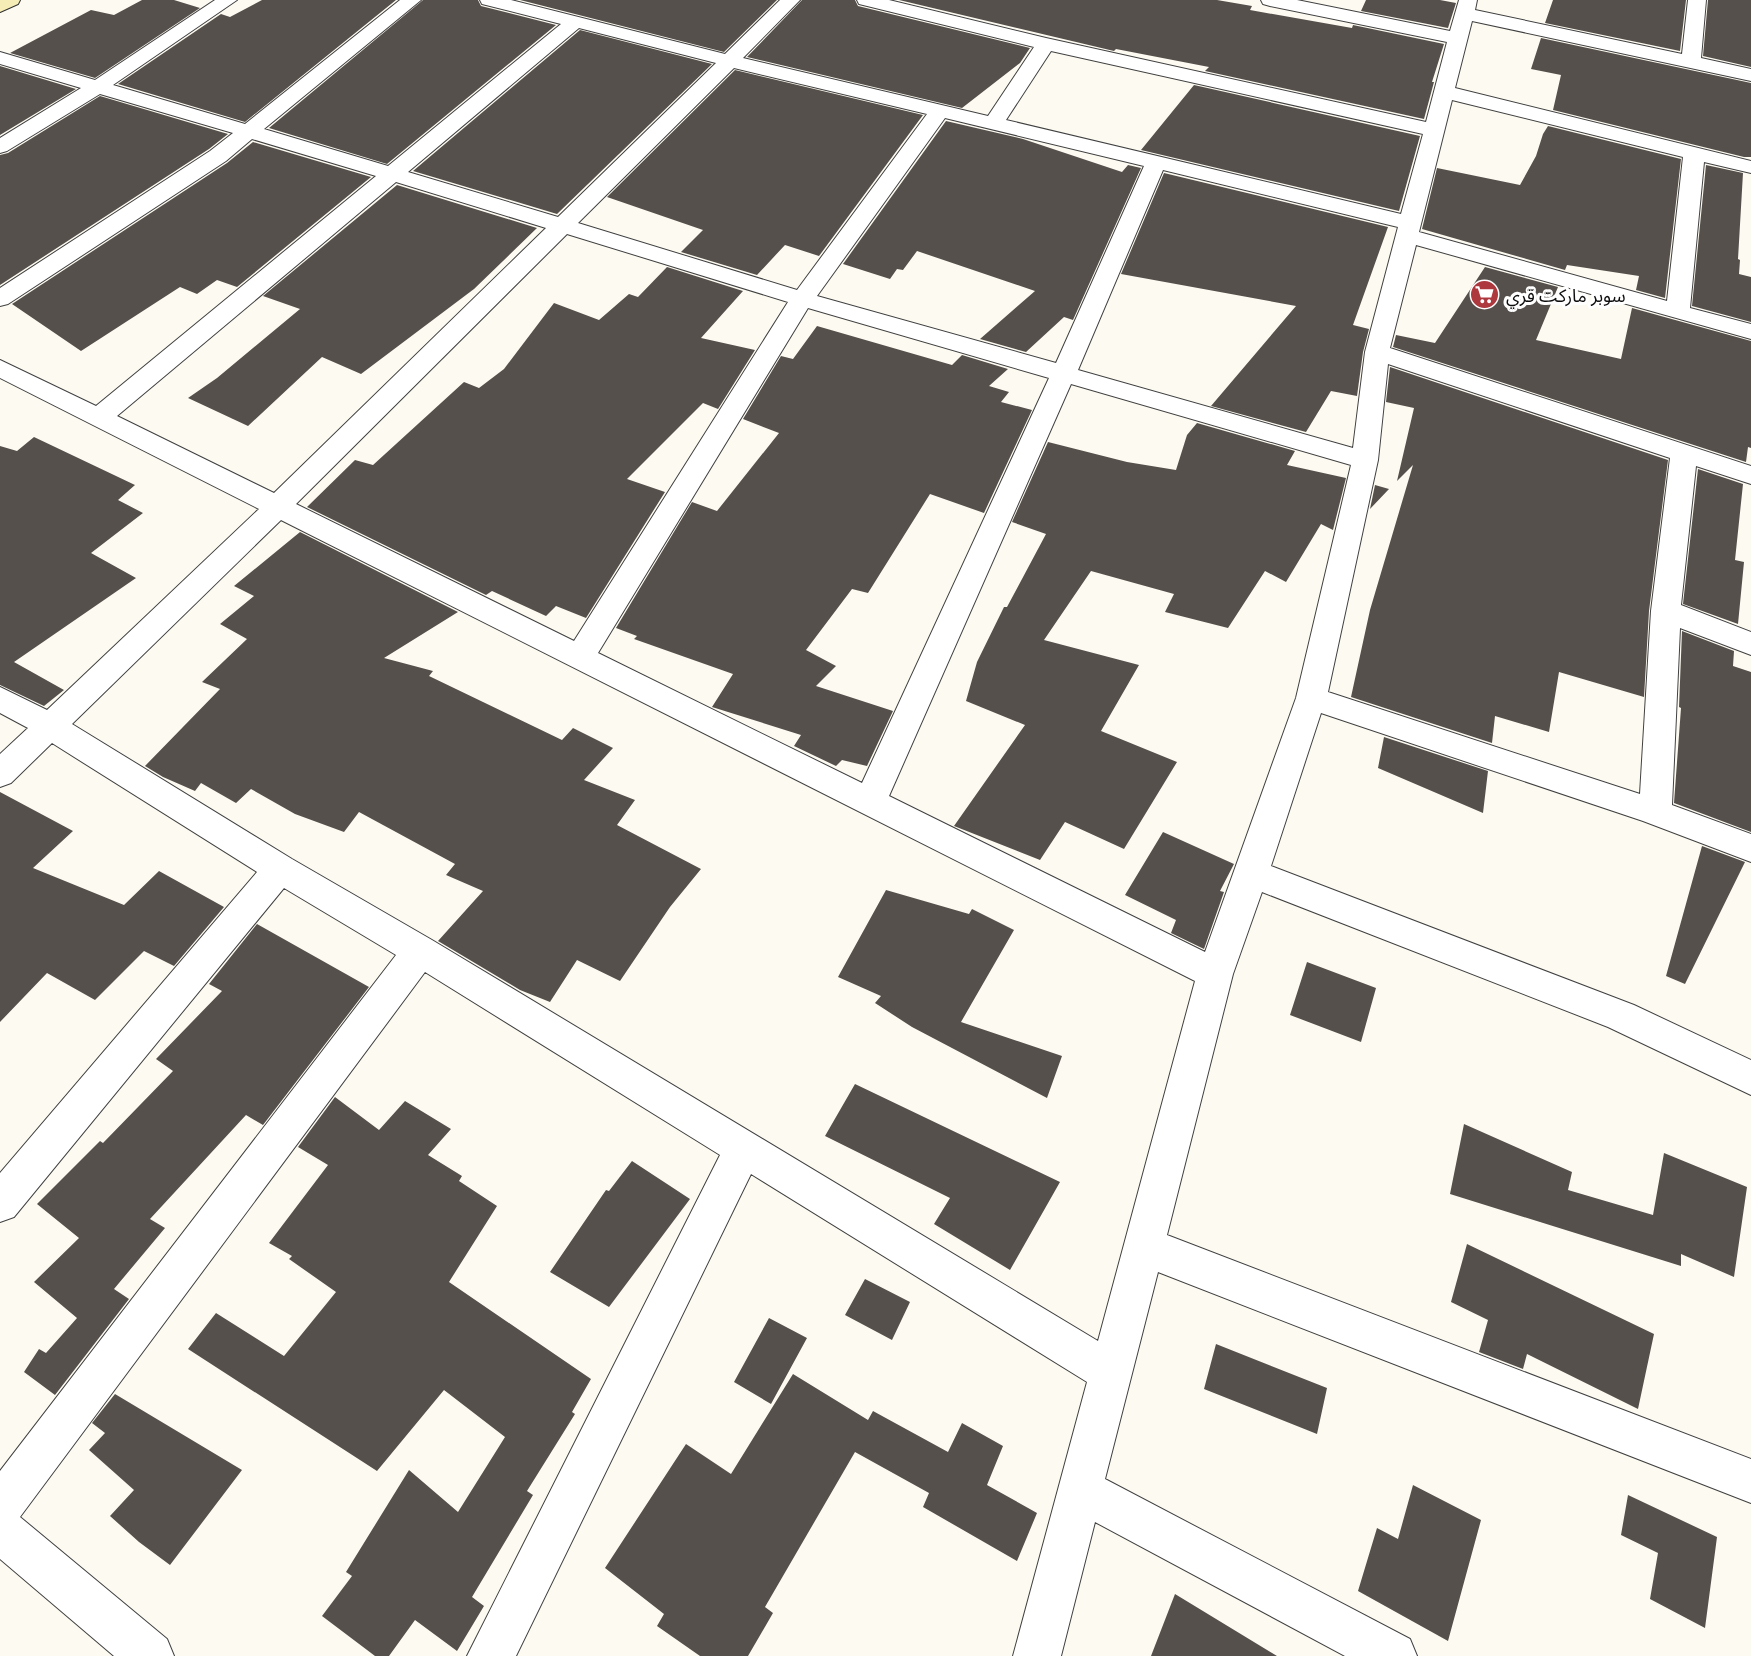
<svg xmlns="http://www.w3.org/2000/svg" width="1751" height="1656" font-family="Merriweather,'Noto Sans Arabic',serif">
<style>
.building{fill:#56504c}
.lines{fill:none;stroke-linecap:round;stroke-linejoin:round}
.street-casing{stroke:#414141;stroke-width:2}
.secondary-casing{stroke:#303030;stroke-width:2}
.street{fill:#fff;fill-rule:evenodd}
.secondary{fill:#f5edb5;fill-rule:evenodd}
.labels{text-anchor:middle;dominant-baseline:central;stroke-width:6;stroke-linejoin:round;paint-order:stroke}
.far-poi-label{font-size:18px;fill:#0e0e0e;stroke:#fff;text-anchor:start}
</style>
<rect width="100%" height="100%" fill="#fdfbf1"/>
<path class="building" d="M 142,0 L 174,0 L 200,8 L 95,78 L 10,53 L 91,10 L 114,15 Z
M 262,0 L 396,0 L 245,122 L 118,84 L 221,14 L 230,17 Z
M 423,0 L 478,0 L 481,6 L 556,25 L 387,164 L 269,128 Z
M 520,0 L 777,0 L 724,52 Z
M 802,0 L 855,0 L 858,6 L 1030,48 L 1020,63 L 962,108 L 747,57 Z
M 899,0 L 1217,0 L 1252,6 L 1250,10 L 1352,28 L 1353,25 L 1444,44 L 1432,82 L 1434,82 L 1424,119 L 1205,71 L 1209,67 L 1116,49 L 1114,51 Z
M 1366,0 L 1440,0 L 1456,3 L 1448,28 L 1361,11 Z
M 1553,0 L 1686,0 L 1680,51 L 1545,23 Z
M 1708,0 L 1751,0 L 1751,67 L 1703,56 Z
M 580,30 L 712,64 L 557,214 L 413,171 Z
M 1541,38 L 1751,83 L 1751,157 L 1744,157 L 1553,110 L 1561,75 L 1531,69 Z
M 0,66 L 76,89 L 0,135 Z
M 735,70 L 923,115 L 819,256 L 785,245 L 757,275 L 681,252 L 703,230 L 607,197 Z
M 1194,85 L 1420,136 L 1399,211 L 1141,150 Z
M 100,96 L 228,134 L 209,149 L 0,285 L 0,155 L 8,153 Z
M 946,121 L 1023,139 L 1122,172 L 1128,165 L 1141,168 L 1073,320 L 1064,317 L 1026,352 L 980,339 L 1035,291 L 917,251 L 903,270 L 897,269 L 890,279 L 843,264 Z
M 1548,126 L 1681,159 L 1665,298 L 1636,290 L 1639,276 L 1567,265 L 1565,270 L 1422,229 L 1437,168 L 1520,185 L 1536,156 L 1543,134 Z
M 253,142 L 371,177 L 237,287 L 217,280 L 197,294 L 180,287 L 81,351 L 12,304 L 227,163 Z
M 1706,165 L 1743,173 L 1738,259 L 1740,260 L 1739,274 L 1751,277 L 1751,322 L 1692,306 Z
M 1164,173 L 1388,227 L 1353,325 L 1369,329 L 1363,352 L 1357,396 L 1331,391 L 1306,432 L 1211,406 L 1296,306 L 1121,274 Z
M 397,185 L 537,228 L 474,289 L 361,374 L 322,357 L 248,426 L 188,398 L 217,378 L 300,309 L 263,296 Z
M 667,267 L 743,291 L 701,338 L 755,350 L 718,409 L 703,403 L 627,479 L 665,492 L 586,618 L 556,606 L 546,616 L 492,591 L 486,595 L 307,507 L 355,460 L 373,465 L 464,382 L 479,388 L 504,369 L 554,303 L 599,320 L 629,294 L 638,297 Z
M 1485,267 L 1558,287 L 1536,340 L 1621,359 L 1632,308 L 1751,341 L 1751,448 L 1748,447 L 1746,462 L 1393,347 L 1396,335 L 1435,343 Z
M 817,326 L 952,365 L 962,355 L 1008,369 L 989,386 L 1009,392 L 1001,402 L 1032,410 L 984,513 L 930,494 L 868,593 L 852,589 L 806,650 L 836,666 L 816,686 L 893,711 L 867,766 L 842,760 L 836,766 L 794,746 L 801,735 L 712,707 L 733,674 L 634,639 L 637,636 L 616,628 L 692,502 L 717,511 L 779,433 L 743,419 L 781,356 L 793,359 Z
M 1390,367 L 1668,460 L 1649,611 L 1644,697 L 1559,672 L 1549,732 L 1495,716 L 1492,743 L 1351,697 L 1370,610 L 1413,465 L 1397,481 L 1414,408 L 1386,402 Z
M 1197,423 L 1295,451 L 1287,465 L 1346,478 L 1333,530 L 1321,524 L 1286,582 L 1265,571 L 1228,628 L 1165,612 L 1174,594 L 1091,571 L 1044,640 L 1139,665 L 1101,731 L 1177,762 L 1124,849 L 1065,822 L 1040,860 L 954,826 L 1025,725 L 966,701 L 977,662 L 1004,607 L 1007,607 L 1046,534 L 1012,522 L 1048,442 L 1127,462 L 1176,470 L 1187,435 Z
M 34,437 L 135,485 L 118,500 L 143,513 L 91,553 L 136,578 L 14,662 L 64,690 L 44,706 L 0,685 L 0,446 L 17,451 Z
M 1698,469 L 1743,484 L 1735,560 L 1744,562 L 1738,624 L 1683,604 Z
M 1375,485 L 1389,489 L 1370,509 Z
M 300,532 L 458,612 L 384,658 L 433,671 L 429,676 L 562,740 L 573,728 L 613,748 L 584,780 L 635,800 L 617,825 L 701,869 L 670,907 L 620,981 L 577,960 L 550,1002 L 520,990 L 438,941 L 483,891 L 446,875 L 455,864 L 359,812 L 344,832 L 295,814 L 251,789 L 236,803 L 201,783 L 195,791 L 163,777 L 145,766 L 220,689 L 202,682 L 247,639 L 220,624 L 254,596 L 234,586 Z
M 1682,631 L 1734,651 L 1733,666 L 1751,672 L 1751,832 L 1674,803 L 1681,708 L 1679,707 Z
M 1384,737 L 1488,771 L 1483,813 L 1378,768 Z
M 0,792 L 73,831 L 33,868 L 124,905 L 159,871 L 224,907 L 174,966 L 144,951 L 95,1000 L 47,973 L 0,1022 Z
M 1163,832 L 1234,864 L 1220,891 L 1224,892 L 1204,949 L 1171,933 L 1176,920 L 1125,895 Z
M 1702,846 L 1745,862 L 1685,984 L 1666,976 Z
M 886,890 L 969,914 L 972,909 L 1014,930 L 961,1022 L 1062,1056 L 1047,1098 L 912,1027 L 875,1003 L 881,996 L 838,977 Z
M 257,924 L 369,987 L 263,1125 L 246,1115 L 150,1219 L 165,1228 L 114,1289 L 129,1299 L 55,1395 L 24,1372 L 39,1349 L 46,1353 L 77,1318 L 34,1282 L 79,1238 L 37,1204 L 100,1141 L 103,1143 L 173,1071 L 156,1059 L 222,991 L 209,984 Z
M 1307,962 L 1376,988 L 1361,1042 L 1290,1015 Z
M 855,1084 L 1060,1182 L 1010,1270 L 934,1224 L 950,1198 L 825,1136 Z
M 335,1097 L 379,1130 L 405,1101 L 451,1129 L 428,1155 L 462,1176 L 459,1181 L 497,1206 L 449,1282 L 591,1379 L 572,1412 L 575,1414 L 527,1491 L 533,1495 L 472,1597 L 484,1606 L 457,1651 L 415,1620 L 389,1656 L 375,1656 L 322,1616 L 352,1576 L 346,1572 L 409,1470 L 458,1512 L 505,1437 L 444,1390 L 377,1471 L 188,1349 L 216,1313 L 284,1356 L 336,1292 L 289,1259 L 292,1256 L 269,1243 L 328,1165 L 298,1147 Z
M 1464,1124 L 1572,1172 L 1568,1190 L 1653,1215 L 1664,1153 L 1747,1187 L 1734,1277 L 1681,1254 L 1681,1266 L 1450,1194 Z
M 632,1161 L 690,1199 L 609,1307 L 550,1272 L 606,1190 L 609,1191 Z
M 1467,1244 L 1654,1334 L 1638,1409 L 1527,1354 L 1523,1369 L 1479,1352 L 1488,1320 L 1451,1302 Z
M 865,1279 L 910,1302 L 892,1340 L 845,1315 Z
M 769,1318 L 807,1338 L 771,1404 L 734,1382 Z
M 1216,1344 L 1327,1388 L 1317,1434 L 1204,1389 Z
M 793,1374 L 868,1420 L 873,1411 L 948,1452 L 962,1423 L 1003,1446 L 987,1485 L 1037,1513 L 1017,1561 L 923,1507 L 929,1493 L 855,1452 L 765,1607 L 773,1613 L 748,1656 L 700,1656 L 657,1626 L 664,1614 L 605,1568 L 686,1444 L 731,1474 Z
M 115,1394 L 242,1470 L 170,1565 L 139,1542 L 110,1516 L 134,1490 L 89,1450 L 105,1433 L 92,1423 Z
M 1413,1485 L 1481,1520 L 1448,1641 L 1358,1591 L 1377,1528 L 1398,1539 Z
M 1628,1495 L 1717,1537 L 1705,1628 L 1650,1599 L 1658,1553 L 1621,1535 Z
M 1175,1594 L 1277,1656 L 1151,1656 Z"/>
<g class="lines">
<defs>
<path id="street" d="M 215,0 L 237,0 L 113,85 L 245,124 L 400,0 L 421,0 L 264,129 L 388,166 L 561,24 L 482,4 L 480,0 L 511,0 L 725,54 L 780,0 L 800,0 L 743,58 L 988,116 L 1034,47 L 859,4 L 857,0 L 889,0 L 1046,38 L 1426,122 L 1447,42 L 1270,6 L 1263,4 L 1261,0 L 1297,0 L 1450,31 L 1459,0 L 1477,0 L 1475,10 L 1682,54 L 1688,0 L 1706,0 L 1701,58 L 1751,69 L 1751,81 L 1472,21 L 1455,88 L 1751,161 L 1751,173 L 1704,162 L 1690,308 L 1751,324 L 1751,339 L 1416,245 L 1390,348 L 1751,466 L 1751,484 L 1696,466 L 1681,605 L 1751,632 L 1751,655 L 1680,628 L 1672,805 L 1751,834 L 1751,862 L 1643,821 L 1321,713 L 1271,866 L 1634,1005 L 1751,1060 L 1751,1095 L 1608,1027 L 1262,892 L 1233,974 L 1167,1235 L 1751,1459 L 1751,1503 L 1158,1272 L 1105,1479 L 1410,1639 L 1417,1656 L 1345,1656 L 1095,1522 L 1061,1656 L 1013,1656 L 1087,1382 L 751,1174 L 516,1656 L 467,1656 L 720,1155 L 425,972 L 20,1517 L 167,1639 L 174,1656 L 114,1656 L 0,1559 L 0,1471 L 396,955 L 284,888 L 14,1217 L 0,1222 L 0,1173 L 257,872 L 52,743 L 11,783 L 0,787 L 0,754 L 28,728 L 0,713 L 0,687 L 47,710 L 259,509 L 0,378 L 0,360 L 96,406 L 376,176 L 252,139 L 226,161 L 8,304 L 0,306 L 0,288 L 210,151 L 233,133 L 100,94 L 7,151 L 0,153 L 0,138 L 81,88 L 0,64 L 0,52 L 95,80 ZM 579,28 L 716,63 L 558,217 L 408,172 ZM 1051,51 L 1423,134 L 1401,214 L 1006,120 ZM 734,68 L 927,114 L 797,290 L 578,223 ZM 1452,100 L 1683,157 L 1667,301 L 1419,232 ZM 945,118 L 1144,166 L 1056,363 L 817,296 ZM 1163,170 L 1398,227 L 1365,352 L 1353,448 L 1078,370 ZM 396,182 L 546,228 L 274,493 L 117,416 ZM 567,234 L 788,302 L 574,641 L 296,504 ZM 808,308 L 1049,378 L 862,783 L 598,653 ZM 1388,364 L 1670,458 L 1651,611 L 1640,794 L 1328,692 L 1378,460 ZM 1071,384 L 1351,465 L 1296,698 L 1205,952 L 889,796 ZM 281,520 L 1195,981 L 1098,1341 L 432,940 L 292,859 L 72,724 Z"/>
<path id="secondary" d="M 0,0 L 20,0 L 18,4 L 0,12 Z"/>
</defs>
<use href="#street" class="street-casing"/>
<use href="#secondary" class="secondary-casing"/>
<use href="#street" class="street"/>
<use href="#secondary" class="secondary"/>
</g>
<defs>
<symbol id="supermarket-disc" viewBox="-11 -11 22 22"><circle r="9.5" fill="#ad383e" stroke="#fff"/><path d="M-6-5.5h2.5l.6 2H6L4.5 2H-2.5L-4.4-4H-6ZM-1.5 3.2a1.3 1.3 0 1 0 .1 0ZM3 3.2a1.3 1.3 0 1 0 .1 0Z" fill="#fff"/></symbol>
</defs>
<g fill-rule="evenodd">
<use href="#supermarket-disc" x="1468" y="278" width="33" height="33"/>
</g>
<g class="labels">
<g class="far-poi-label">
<text x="1506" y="295">سوبر ماركت قري</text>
</g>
</g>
</svg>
